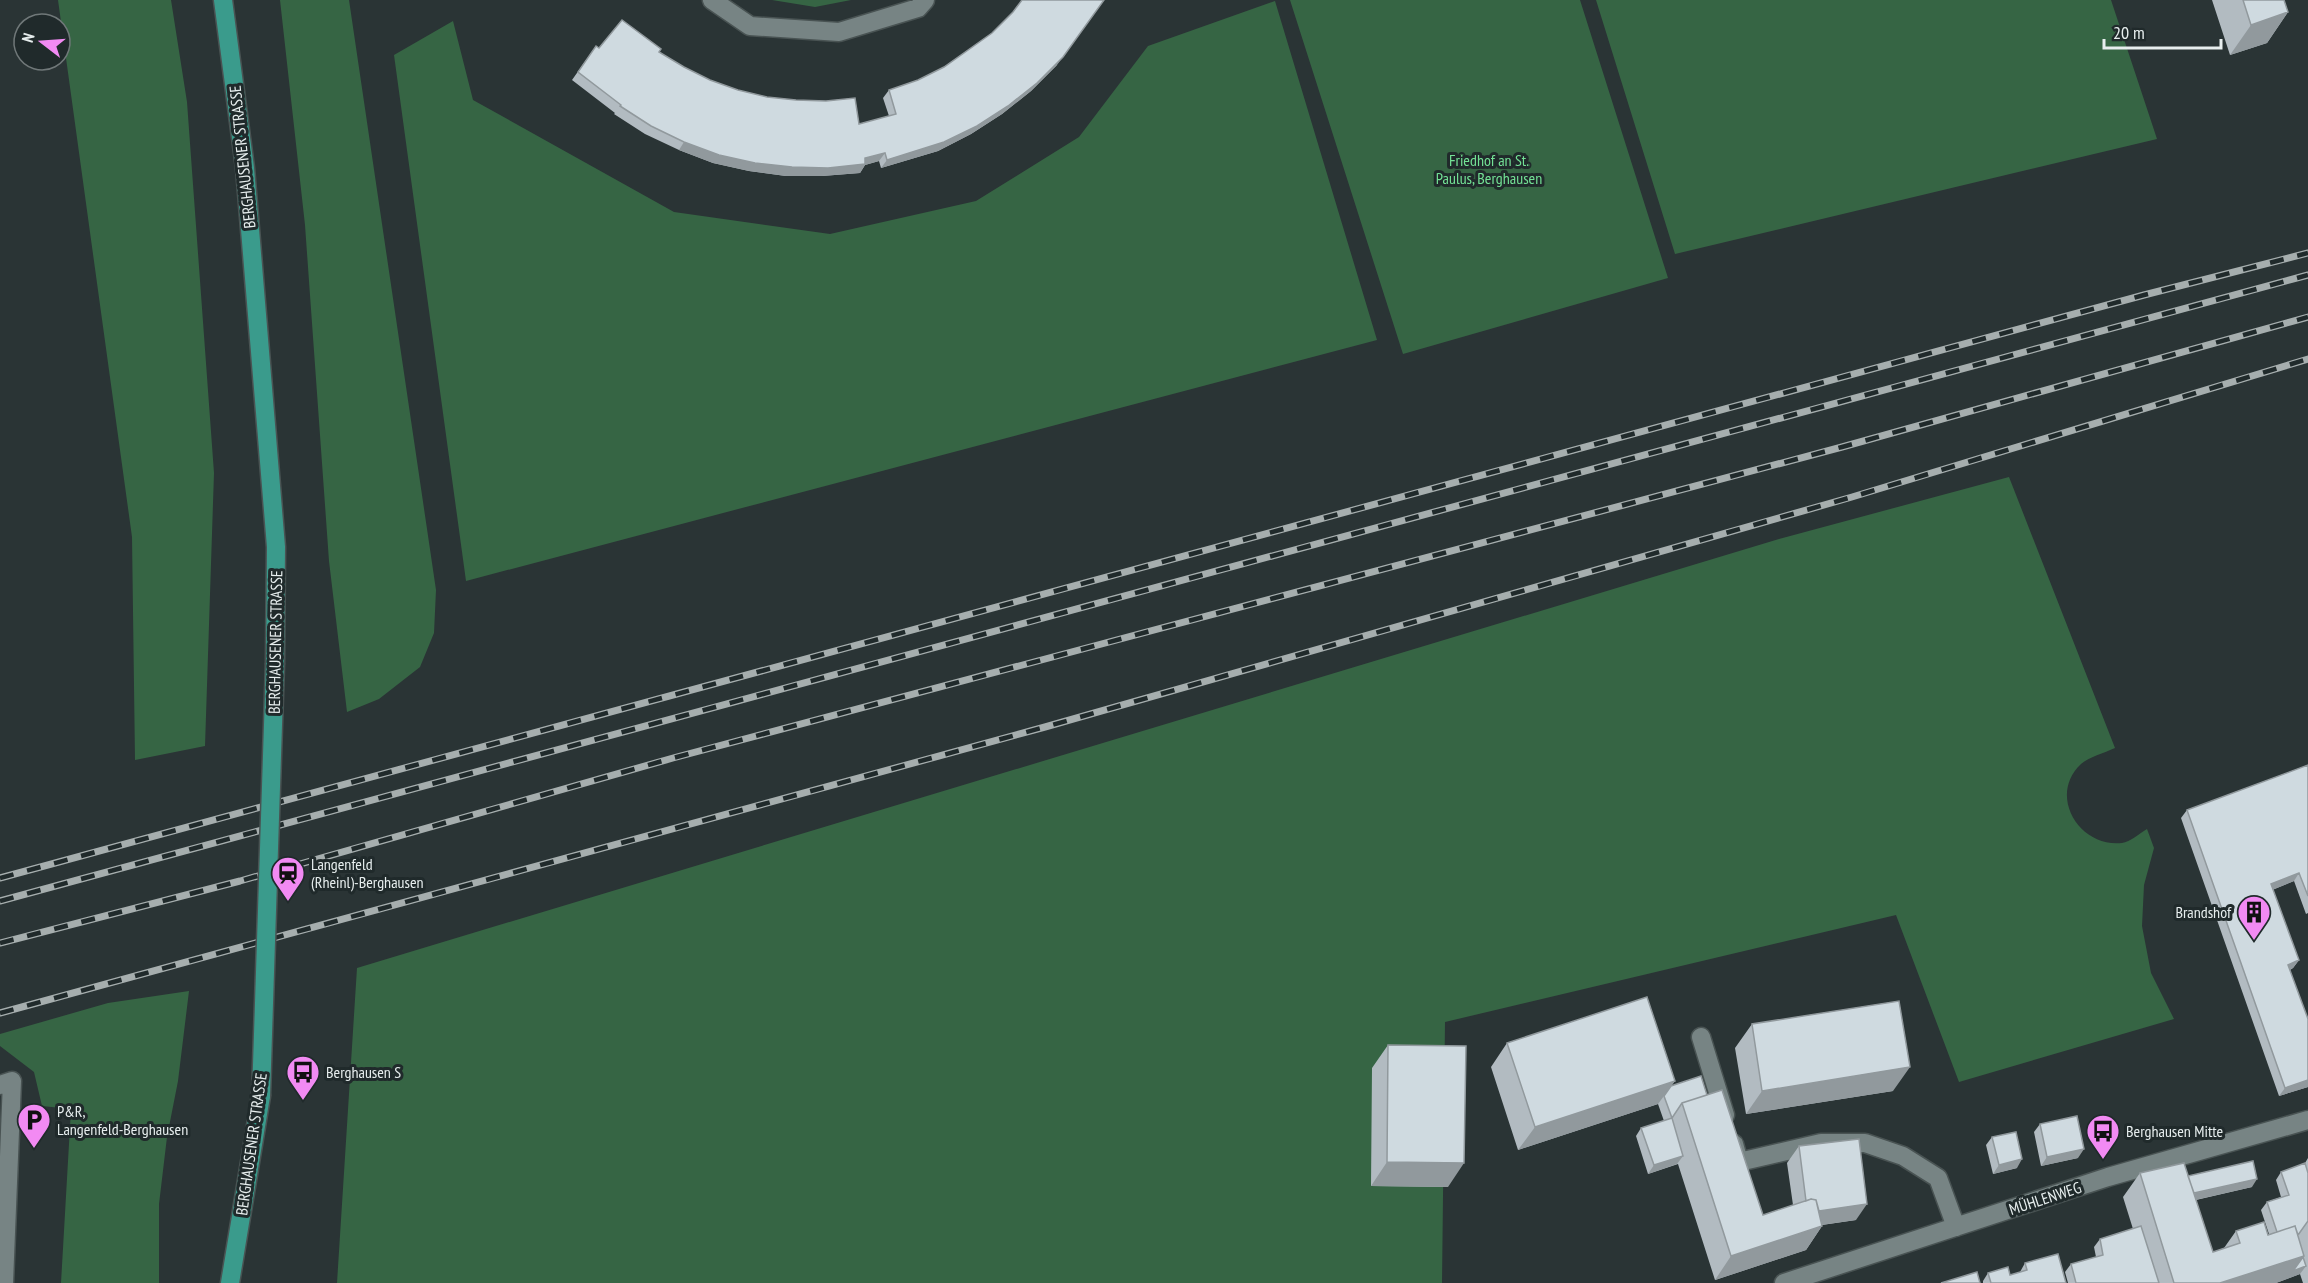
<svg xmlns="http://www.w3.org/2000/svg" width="2308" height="1283" font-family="'PT Sans Narrow',sans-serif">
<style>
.green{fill:#366544}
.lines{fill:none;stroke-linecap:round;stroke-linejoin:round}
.minor-casing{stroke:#495353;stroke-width:21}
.major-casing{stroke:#495353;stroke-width:21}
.minor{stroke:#778484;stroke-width:18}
.major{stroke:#3a9b8c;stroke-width:18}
.rail-casing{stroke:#a6aeae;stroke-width:7}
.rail{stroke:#202a2b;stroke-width:4.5;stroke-dasharray:14;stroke-linecap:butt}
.major-bridge-casing{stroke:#495353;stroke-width:21;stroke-linecap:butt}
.major-bridge{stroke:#3a9b8c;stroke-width:18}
.wall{fill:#b2bbc1}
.shaded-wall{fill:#91999d}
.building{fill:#cfdae0;stroke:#91999d;stroke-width:1.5}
.labels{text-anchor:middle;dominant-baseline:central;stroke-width:6;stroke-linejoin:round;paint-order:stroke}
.street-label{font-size:16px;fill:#e7eeee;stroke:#202a2b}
.park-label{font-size:16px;fill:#73e195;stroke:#202a2b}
.poi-label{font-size:16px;fill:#e7eeee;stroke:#202a2b;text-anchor:start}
</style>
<rect width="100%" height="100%" fill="#2a3435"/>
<path class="green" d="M 58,0 L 171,0 L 187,102 L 214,473 L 205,746 L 135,760 L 132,537 Z
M 280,0 L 349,0 L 436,590 L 434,633 L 420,667 L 379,699 L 347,712 L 329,561 L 305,225 Z
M 772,0 L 851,0 L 815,7 Z
M 1290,0 L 1580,0 L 1668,278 L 1403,354 Z
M 1596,0 L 2111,0 L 2157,139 L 1675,254 Z
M 1275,1 L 1377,340 L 466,581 L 394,55 L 453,21 L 473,100 L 674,212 L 830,234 L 976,201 L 1079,137 L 1148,46 Z
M 2009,477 L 2115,748 C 2104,753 2089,757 2081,764 C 2047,796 2080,848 2122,843 C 2130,842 2140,833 2147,829 L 2154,848 L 2144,885 L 2142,926 L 2151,973 L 2174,1019 L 1959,1082 L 1896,915 L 1445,1022 L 1442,1283 L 337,1283 L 357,968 L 1779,539 Z
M 189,991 L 178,1081 L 167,1137 L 159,1204 L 159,1283 L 61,1283 L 71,1109 L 42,1106 L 34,1072 L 0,1046 L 0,1034 L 108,1003 Z"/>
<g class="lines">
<defs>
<path id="minor" d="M 712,0 L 750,26 L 839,32 L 918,8 L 925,0
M 1701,1037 L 1725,1115
M 0,1085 L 12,1081 L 4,1283
M 1734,1144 L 1739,1162 L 1821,1143 L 1865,1143 L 1903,1156 L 1938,1178 L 1956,1227
M 1784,1283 L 2108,1177 L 2308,1120"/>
<path id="major" d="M 223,0 L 245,168 L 276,547 L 275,663
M 230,1283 L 261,1096"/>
</defs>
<use href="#minor" class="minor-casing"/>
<use href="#major" class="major-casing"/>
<use href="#minor" class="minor"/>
<use href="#major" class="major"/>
<defs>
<path id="rail" d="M 0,878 L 2144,295 L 2308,253
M 0,901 L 2308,275
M 0,943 L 240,881 L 673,758 L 1842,447 L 2308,317
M 0,1013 L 1045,727 L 1852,497 L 2308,359"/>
</defs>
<use href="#rail" class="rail-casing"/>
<use href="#rail" class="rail"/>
<defs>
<path id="major-bridge" d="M 261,1096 L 275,663"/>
</defs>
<use href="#major-bridge" class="major-bridge-casing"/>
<use href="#major-bridge" class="major-bridge"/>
</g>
<path class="wall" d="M 2212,0 L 2284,0 L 2288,12 L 2267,43 L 2230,55 Z
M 596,46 L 599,48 L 659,52 L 684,67 L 710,80 L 738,90 L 859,124 L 889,116 L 883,98 L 889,90 L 1057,65 L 1031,91 L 1002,114 L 971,134 L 938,151 L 881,168 L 879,161 L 865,165 L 860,173 L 822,176 L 786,176 L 749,171 L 713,163 L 679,150 L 645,134 L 614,114 L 615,113 L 572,80 Z
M 2308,765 L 2308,913 L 2306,914 L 2294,881 L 2272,890 L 2299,960 L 2293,968 L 2290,970 L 2308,1087 L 2279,1096 L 2181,818 L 2187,810 Z
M 1752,1024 L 1893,1091 L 1746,1114 L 1735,1048 Z
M 1507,1043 L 1675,1081 L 1671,1086 L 1707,1095 L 1763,1215 L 1793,1205 L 1787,1163 L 1799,1146 L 1856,1220 L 1822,1225 L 1822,1226 L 1806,1250 L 1715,1280 L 1678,1164 L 1648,1174 L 1636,1136 L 1641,1128 L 1664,1121 L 1658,1104 L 1518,1150 L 1491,1067 Z
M 1388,1045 L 1448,1187 L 1371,1186 L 1372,1068 Z
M 2040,1124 L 2078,1158 L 2041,1166 L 2034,1132 Z
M 1992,1137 L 2017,1168 L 1993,1174 L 1986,1145 Z
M 2308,1158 L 2308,1283 L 2303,1283 L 2300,1274 L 2276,1283 L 2068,1283 L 2065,1272 L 2071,1264 L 2096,1257 L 2094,1247 L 2100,1239 L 2133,1229 L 2123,1197 L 2140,1173 L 2188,1176 L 2252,1187 L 2196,1200 L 2213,1252 L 2224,1248 L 2236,1231 L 2269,1234 L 2261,1210 L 2267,1202 L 2281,1197 L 2276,1180 L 2281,1172 L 2305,1163 Z
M 2025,1263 L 2066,1283 L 1983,1283 L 1983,1281 L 1988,1273 L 2010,1275 L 2020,1272 Z"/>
<path class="shaded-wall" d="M 1104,0 L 1057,65 L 1031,91 L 1002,114 L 971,134 L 938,151 L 881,168 L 887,160 Z
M 2288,12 L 2267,43 L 2230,55 L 2251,25 Z
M 684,142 L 865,158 L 885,153 L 879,161 L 865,165 L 860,173 L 822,176 L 786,176 L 749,171 L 713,163 L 679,150 Z
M 2299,873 L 2294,881 L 2265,893 L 2271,884 Z
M 2299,960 L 2293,968 L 2282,973 L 2288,965 Z
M 1910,1067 L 1893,1091 L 1746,1114 L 1762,1091 Z
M 2308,1080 L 2308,1087 L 2279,1096 L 2285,1088 Z
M 1675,1081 L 1658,1104 L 1518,1150 L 1535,1127 Z
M 2084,1149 L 2078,1158 L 2041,1166 L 2047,1157 Z
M 1683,1156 L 1677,1164 L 1648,1174 L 1654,1165 Z
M 2022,1159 L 2017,1168 L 1993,1174 L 1999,1165 Z
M 1387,1162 L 1464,1163 L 1448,1187 L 1371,1186 Z
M 2257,1179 L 2252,1187 L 2173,1205 L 2179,1197 Z
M 1867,1204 L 1856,1220 L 1800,1228 L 1811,1212 Z
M 1822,1226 L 1806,1250 L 1715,1280 L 1731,1256 Z
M 2304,1256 L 2293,1271 L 2306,1266 L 2300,1274 L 2287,1279 L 2276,1283 L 2220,1283 Z"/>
<path class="building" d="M 1022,0 L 1104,0 L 1063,57 L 1037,83 L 1008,106 L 977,126 L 944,142 L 887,160 L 885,153 L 865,158 L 865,164 L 828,168 L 792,167 L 755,163 L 719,155 L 684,142 L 651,126 L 620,106 L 621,105 L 578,72 L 596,46 L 599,48 L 622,20 L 661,49 L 659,52 L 684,67 L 710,80 L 738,90 L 767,97 L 796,100 L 826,101 L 855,98 L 859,124 L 896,114 L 889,90 L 918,80 L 944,67 L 992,33 L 1013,12 Z
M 2243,0 L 2284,0 L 2288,12 L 2251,25 Z
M 2308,765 L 2308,896 L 2299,873 L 2271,884 L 2299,960 L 2288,965 L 2308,1019 L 2308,1080 L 2285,1088 L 2187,810 Z
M 1647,997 L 1675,1081 L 1535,1127 L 1507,1043 Z
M 1899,1001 L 1910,1067 L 1762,1091 L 1752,1024 Z
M 1388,1045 L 1466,1046 L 1464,1163 L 1387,1162 Z
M 1701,1076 L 1707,1095 L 1682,1103 L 1672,1118 L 1664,1096 L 1671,1086 Z
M 1722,1090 L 1763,1215 L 1811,1199 L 1816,1200 L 1822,1226 L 1731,1256 L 1682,1103 Z
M 2077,1116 L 2084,1149 L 2047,1157 L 2040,1124 Z
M 1672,1118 L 1683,1156 L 1654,1165 L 1641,1128 Z
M 2016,1132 L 2022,1159 L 1999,1165 L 1992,1137 Z
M 1859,1139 L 1867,1204 L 1819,1211 L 1816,1200 L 1811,1199 L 1806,1201 L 1799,1146 Z
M 2253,1161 L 2257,1179 L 2194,1193 L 2188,1176 Z
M 2184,1163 L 2213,1252 L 2240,1243 L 2236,1231 L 2264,1222 L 2268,1235 L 2295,1226 L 2304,1256 L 2220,1283 L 2174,1283 L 2140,1173 Z
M 2305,1163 L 2308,1173 L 2308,1221 L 2298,1235 L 2295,1226 L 2277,1232 L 2267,1202 L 2289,1195 L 2281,1172 Z
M 2141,1226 L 2159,1283 L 2076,1283 L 2071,1264 L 2103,1255 L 2100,1239 Z
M 2058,1254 L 2066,1283 L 1991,1283 L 1988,1273 L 2008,1267 L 2010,1275 L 2027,1270 L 2025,1263 Z
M 2303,1257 L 2306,1266 L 2293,1271 Z
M 1977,1272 L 1980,1283 L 1941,1283 Z"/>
<defs>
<symbol id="station-pin" viewBox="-11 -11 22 30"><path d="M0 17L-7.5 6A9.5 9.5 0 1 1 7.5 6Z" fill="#f28af3" stroke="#202a2b"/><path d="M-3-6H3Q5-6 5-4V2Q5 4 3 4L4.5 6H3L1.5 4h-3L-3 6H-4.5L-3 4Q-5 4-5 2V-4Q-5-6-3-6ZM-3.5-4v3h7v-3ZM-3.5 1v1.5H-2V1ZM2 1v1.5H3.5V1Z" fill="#111"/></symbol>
<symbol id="building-pin" viewBox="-11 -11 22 30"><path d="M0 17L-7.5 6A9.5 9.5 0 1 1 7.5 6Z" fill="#f28af3" stroke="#202a2b"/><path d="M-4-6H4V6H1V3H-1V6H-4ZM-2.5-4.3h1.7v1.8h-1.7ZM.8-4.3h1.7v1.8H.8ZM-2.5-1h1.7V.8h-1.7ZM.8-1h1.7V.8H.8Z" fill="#111"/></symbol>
<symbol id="bus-pin" viewBox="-11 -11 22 30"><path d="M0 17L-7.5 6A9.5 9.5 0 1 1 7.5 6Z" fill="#f28af3" stroke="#202a2b"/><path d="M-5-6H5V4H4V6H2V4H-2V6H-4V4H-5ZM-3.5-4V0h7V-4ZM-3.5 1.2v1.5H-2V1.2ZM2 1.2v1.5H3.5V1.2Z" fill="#111"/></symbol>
<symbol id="parking-pin" viewBox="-11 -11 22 30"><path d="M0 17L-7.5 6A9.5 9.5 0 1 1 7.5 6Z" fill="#f28af3" stroke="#202a2b"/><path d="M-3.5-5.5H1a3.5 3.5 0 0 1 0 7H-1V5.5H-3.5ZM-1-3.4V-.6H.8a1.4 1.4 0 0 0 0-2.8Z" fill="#111"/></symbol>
</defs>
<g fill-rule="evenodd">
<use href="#station-pin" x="269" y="854" width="38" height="52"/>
<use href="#building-pin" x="2235" y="893" width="38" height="52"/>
<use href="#bus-pin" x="284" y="1053" width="38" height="52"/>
<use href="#parking-pin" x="15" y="1101" width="38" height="52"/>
<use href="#bus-pin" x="2084" y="1112" width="38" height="52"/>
</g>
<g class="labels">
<g class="street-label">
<text transform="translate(242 157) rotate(-96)">BERGHAUSENER STRASSE</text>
<text transform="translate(275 642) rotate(-89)">BERGHAUSENER STRASSE</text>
<text transform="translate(251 1144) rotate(-82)">BERGHAUSENER STRASSE</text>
<text transform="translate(2045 1198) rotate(-18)">MÜHLENWEG</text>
</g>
<g class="park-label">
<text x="1489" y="160">Friedhof an St.<tspan x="1489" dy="18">Paulus, Berghausen</tspan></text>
</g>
<g class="poi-label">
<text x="311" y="864">Langenfeld<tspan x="311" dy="18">(Rheinl)-Berghausen</tspan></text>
<text x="2231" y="912" text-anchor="end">Brandshof</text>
<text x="326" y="1072">Berghausen S</text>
<text x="57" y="1111">P&amp;R,<tspan x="57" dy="18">Langenfeld-Berghausen</tspan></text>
<text x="2126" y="1131">Berghausen Mitte</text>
</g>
</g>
<g transform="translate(42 42) rotate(287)"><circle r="28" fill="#202a2b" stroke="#707879" stroke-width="1.5"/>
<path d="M0-4.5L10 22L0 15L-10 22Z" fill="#f28af3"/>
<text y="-9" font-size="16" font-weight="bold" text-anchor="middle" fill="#e7eeee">N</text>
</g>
<path d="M2104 39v9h117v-9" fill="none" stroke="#e7eeee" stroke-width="3"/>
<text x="2113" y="39" font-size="18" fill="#e7eeee" stroke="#202a2b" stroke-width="4.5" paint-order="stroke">20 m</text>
</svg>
